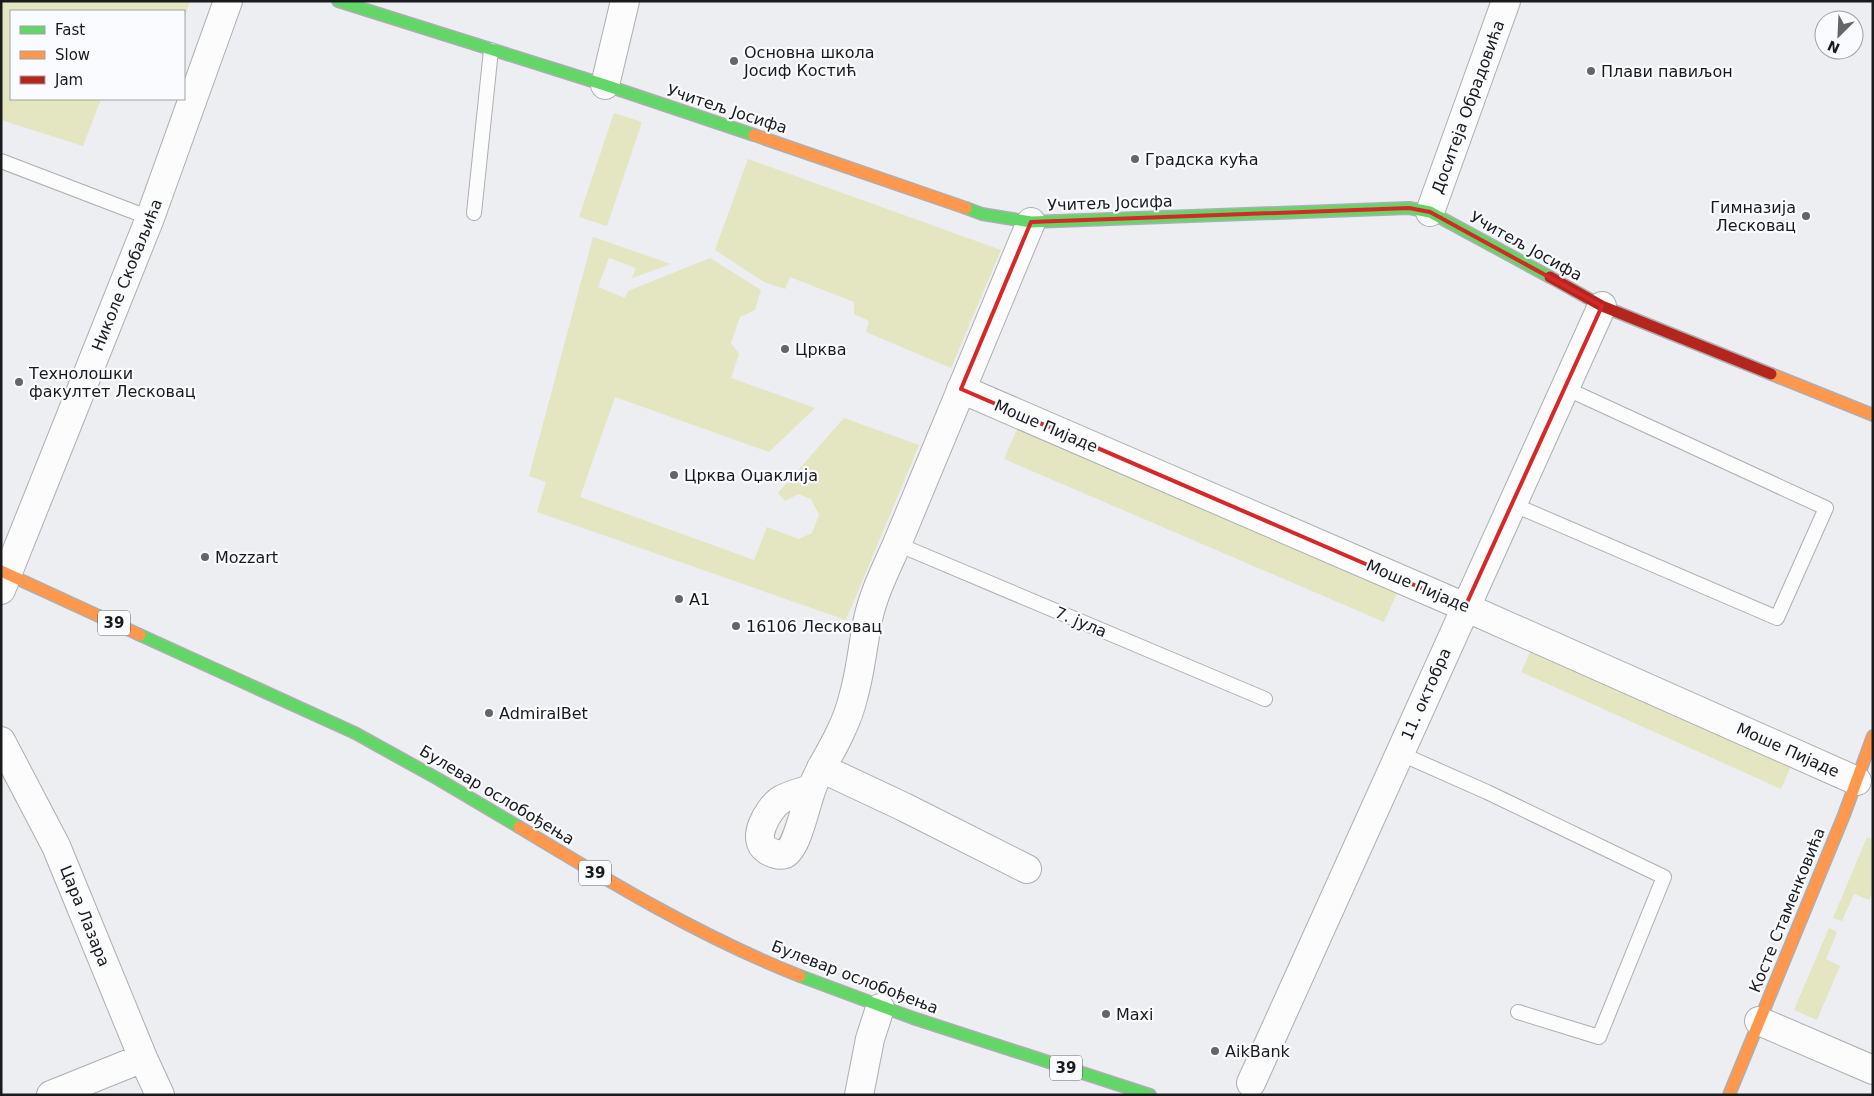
<svg xmlns="http://www.w3.org/2000/svg" width="1874" height="1096" font-family="'DejaVu Sans',sans-serif">
<style>
.green{fill:#e3e6c1}
.lines{fill:none;stroke-linecap:round;stroke-linejoin:round}
.lane-casing{stroke:#adaeb1;stroke-width:16}
.street-casing{stroke:#adaeb1;stroke-width:30}
.fast-casing{stroke:#adaeb1;stroke-width:14}
.slow-casing{stroke:#adaeb1;stroke-width:14}
.jam-casing{stroke:#adaeb1;stroke-width:14}
.lane{stroke:#fcfcfd;stroke-width:14}
.street{stroke:#fcfcfd;stroke-width:28}
.fast{stroke:#63d668;stroke-width:11}
.slow{stroke:#ff974d;stroke-width:11}
.jam{stroke:#b3261e;stroke-width:11}
.marked{fill:none;stroke:#d62828;stroke-width:4;stroke-linejoin:round}
.poi-dot{fill:#646567;stroke:#f9fbff;stroke-width:2}
.labels{text-anchor:middle;dominant-baseline:central;stroke-width:4.5;stroke-linejoin:round;paint-order:stroke}
.shield{fill:#f9fbff;stroke:#5d5e60;stroke-width:1}
.shield-label{font-size:15px;font-weight:bold;fill:#1a1b1c}
.poi-label{font-size:16px;fill:#1a1b1c;stroke:#f9fbff;text-anchor:start}
.street-label{font-size:16px;fill:#1a1b1c;stroke:#f9fbff}
</style>
<rect width="100%" height="100%" fill="#eceef1"/>
<path class="green" d="M 1,1 L 190,1 L 184,20 L 184,11 L 11,11 L 11,99 L 101,99 L 83,146 L 1,120 Z
M 614,113 L 642,122 L 607,226 L 579,217 Z
M 748,159 L 1001,250 L 951,368 L 866,332 L 869,321 L 854,314 L 854,302 L 790,277 L 785,289 L 764,282 L 715,250 Z
M 593,237 L 671,264 L 632,278 L 636,268 L 609,258 L 598,287 L 625,298 L 628,291 L 710,258 L 761,290 L 755,310 L 740,317 L 731,343 L 739,354 L 731,378 L 815,408 L 769,452 L 615,397 L 580,497 L 754,560 L 767,527 L 799,539 L 812,533 L 819,515 L 811,499 L 798,494 L 785,501 L 778,493 L 844,418 L 919,445 L 846,620 L 537,512 L 546,482 L 529,476 Z
M 1020,422 L 1400,586 L 1384,622 L 1004,459 Z
M 1533,646 L 1793,762 L 1781,789 L 1521,672 Z
M 1867,837 L 1873,840 L 1873,891 L 1869,900 L 1854,894 L 1842,921 L 1833,918 Z
M 1829,928 L 1837,932 L 1826,959 L 1840,966 L 1817,1020 L 1794,1010 Z"/>
<g class="lines">
<defs>
<path id="lane" d="M 1,161 L 150,218
M 474,213 L 491,50
M 1512,504 L 1777,618 L 1826,508 L 1565,388
M 897,544 L 1265,699
M 1399,753 L 1487,792 L 1664,877 L 1599,1037 L 1518,1012"/>
<path id="street" d="M 605,85 L 625,1
M 1430,212 L 1506,1
M 961,389 L 1465,607 L 1857,781
M 1,590 L 150,218 L 228,1
M 1,741 L 56,846 L 143,1058 L 160,1095
M 821,768 L 904,807 L 1027,869
M 811,789 C 801,792 788,795 779,801 C 768,810 750,839 767,850 C 771,853 780,856 785,854 C 797,848 806,804 811,791 C 818,770 831,753 840,733 C 846,721 851,707 854,694 C 861,669 863,643 868,619 C 874,592 886,569 897,544 L 1031,222
M 1759,1021 L 1873,1070
M 1251,1083 L 1602,306
M 51,1095 L 143,1058
M 859,1095 L 870,1039 L 880,1008"/>
<path id="fast" d="M 338,1 L 605,85 L 754,135
M 966,208 L 982,214 L 1031,222 L 1409,208 L 1430,212 L 1550,277
M 140,635 L 355,733 L 438,779 L 519,827
M 800,976 L 913,1018 L 1150,1095"/>
<path id="slow" d="M 754,135 L 966,208
M 1771,374 L 1873,415
M 1,571 L 140,635
M 519,827 C 610,882 701,937 800,976
M 1729,1095 L 1844,815 L 1873,736"/>
<path id="jam" d="M 1550,277 L 1602,306 L 1771,374"/>
</defs>
<use href="#lane" class="lane-casing"/>
<use href="#street" class="street-casing"/>
<use href="#fast" class="fast-casing"/>
<use href="#slow" class="slow-casing"/>
<use href="#jam" class="jam-casing"/>
<use href="#lane" class="lane"/>
<use href="#street" class="street"/>
<use href="#fast" class="fast"/>
<use href="#slow" class="slow"/>
<use href="#jam" class="jam"/>
</g>
<path class="marked" d="M 1409,208 L 1430,212 L 1602,306 L 1465,607 L 961,389 L 1031,222 Z"/>
<g class="poi-dot">
<circle cx="734" cy="61" r="5"/>
<circle cx="1591" cy="71" r="5"/>
<circle cx="1135" cy="159" r="5"/>
<circle cx="1806" cy="216" r="5"/>
<circle cx="785" cy="349" r="5"/>
<circle cx="19" cy="382" r="5"/>
<circle cx="674" cy="475" r="5"/>
<circle cx="205" cy="557" r="5"/>
<circle cx="679" cy="599" r="5"/>
<circle cx="736" cy="626" r="5"/>
<circle cx="489" cy="713" r="5"/>
<circle cx="1106" cy="1014" r="5"/>
<circle cx="1215" cy="1051" r="5"/>
</g>
<g class="labels">
<g class="shield">
<rect x="98" y="610.5" width="32" height="25" rx="4"/>
<rect x="579" y="860.5" width="32" height="25" rx="4"/>
<rect x="1050" y="1055.5" width="32" height="25" rx="4"/>
</g>
<g class="shield-label">
<text x="114" y="623">39</text>
<text x="595" y="873">39</text>
<text x="1066" y="1068">39</text>
</g>
<g class="poi-label">
<text x="744" y="52">Основна школа<tspan x="744" dy="18">Јосиф Костић</tspan></text>
<text x="1601" y="71">Плави павиљон</text>
<text x="1145" y="159">Градска кућа</text>
<text x="1796" y="207" text-anchor="end">Гимназија<tspan x="1796" dy="18">Лесковац</tspan></text>
<text x="795" y="349">Црква</text>
<text x="29" y="373">Технолошки<tspan x="29" dy="18">факултет Лесковац</tspan></text>
<text x="684" y="475">Црква Оџаклија</text>
<text x="215" y="557">Mozzart</text>
<text x="689" y="599">A1</text>
<text x="746" y="626">16106 Лесковац</text>
<text x="499" y="713">AdmiralBet</text>
<text x="1116" y="1014">Maxi</text>
<text x="1225" y="1051">AikBank</text>
</g>
<g class="street-label">
<text transform="translate(1468 107) rotate(-70)">Доситеја Обрадовића</text>
<text transform="translate(727 109) rotate(18)">Учитељ Јосифа</text>
<text transform="translate(1110 203) rotate(-2)">Учитељ Јосифа</text>
<text transform="translate(1526 246) rotate(29)">Учитељ Јосифа</text>
<text transform="translate(127 275) rotate(-68)">Николе Скобаљића</text>
<text transform="translate(1046 426) rotate(23)">Моше Пијаде</text>
<text transform="translate(1418 586) rotate(23)">Моше Пијаде</text>
<text transform="translate(1081 622) rotate(23)">7. јула</text>
<text transform="translate(1426 694) rotate(-66)">11. октобра</text>
<text transform="translate(1788 750) rotate(24)">Моше Пијаде</text>
<text transform="translate(497 795) rotate(31)">Булевар ослобођења</text>
<text transform="translate(1787 910) rotate(-68)">Косте Стаменковића</text>
<text transform="translate(85 916) rotate(68)">Цара Лазара</text>
<text transform="translate(855 977) rotate(21)">Булевар ослобођења</text>
</g>
</g>
<rect width="1874" height="1096" fill="none" stroke="#1a1b1c" stroke-width="5"/>
<rect x="10" y="10" width="175" height="90" fill="#f9fbff" stroke="#a0a1a4"/>
<rect x="20" y="26" width="25" height="8" fill="#63d668" stroke="#a0a1a4"/>
<text x="55" y="35" font-size="15" fill="#1a1b1c">Fast</text>
<rect x="20" y="51" width="25" height="8" fill="#ff974d" stroke="#a0a1a4"/>
<text x="55" y="60" font-size="15" fill="#1a1b1c">Slow</text>
<rect x="20" y="76" width="25" height="8" fill="#b3261e" stroke="#a0a1a4"/>
<text x="55" y="85" font-size="15" fill="#1a1b1c">Jam</text>
<g transform="translate(1839 35) rotate(204)"><circle r="24" fill="#f9fbff" stroke="#a0a1a4"/>
<path d="M0-4L9 19L0 12L-9 19Z" fill="#646567"/>
<text y="-8" font-size="14" font-weight="bold" text-anchor="middle" fill="#1a1b1c">N</text>
</g>
</svg>
